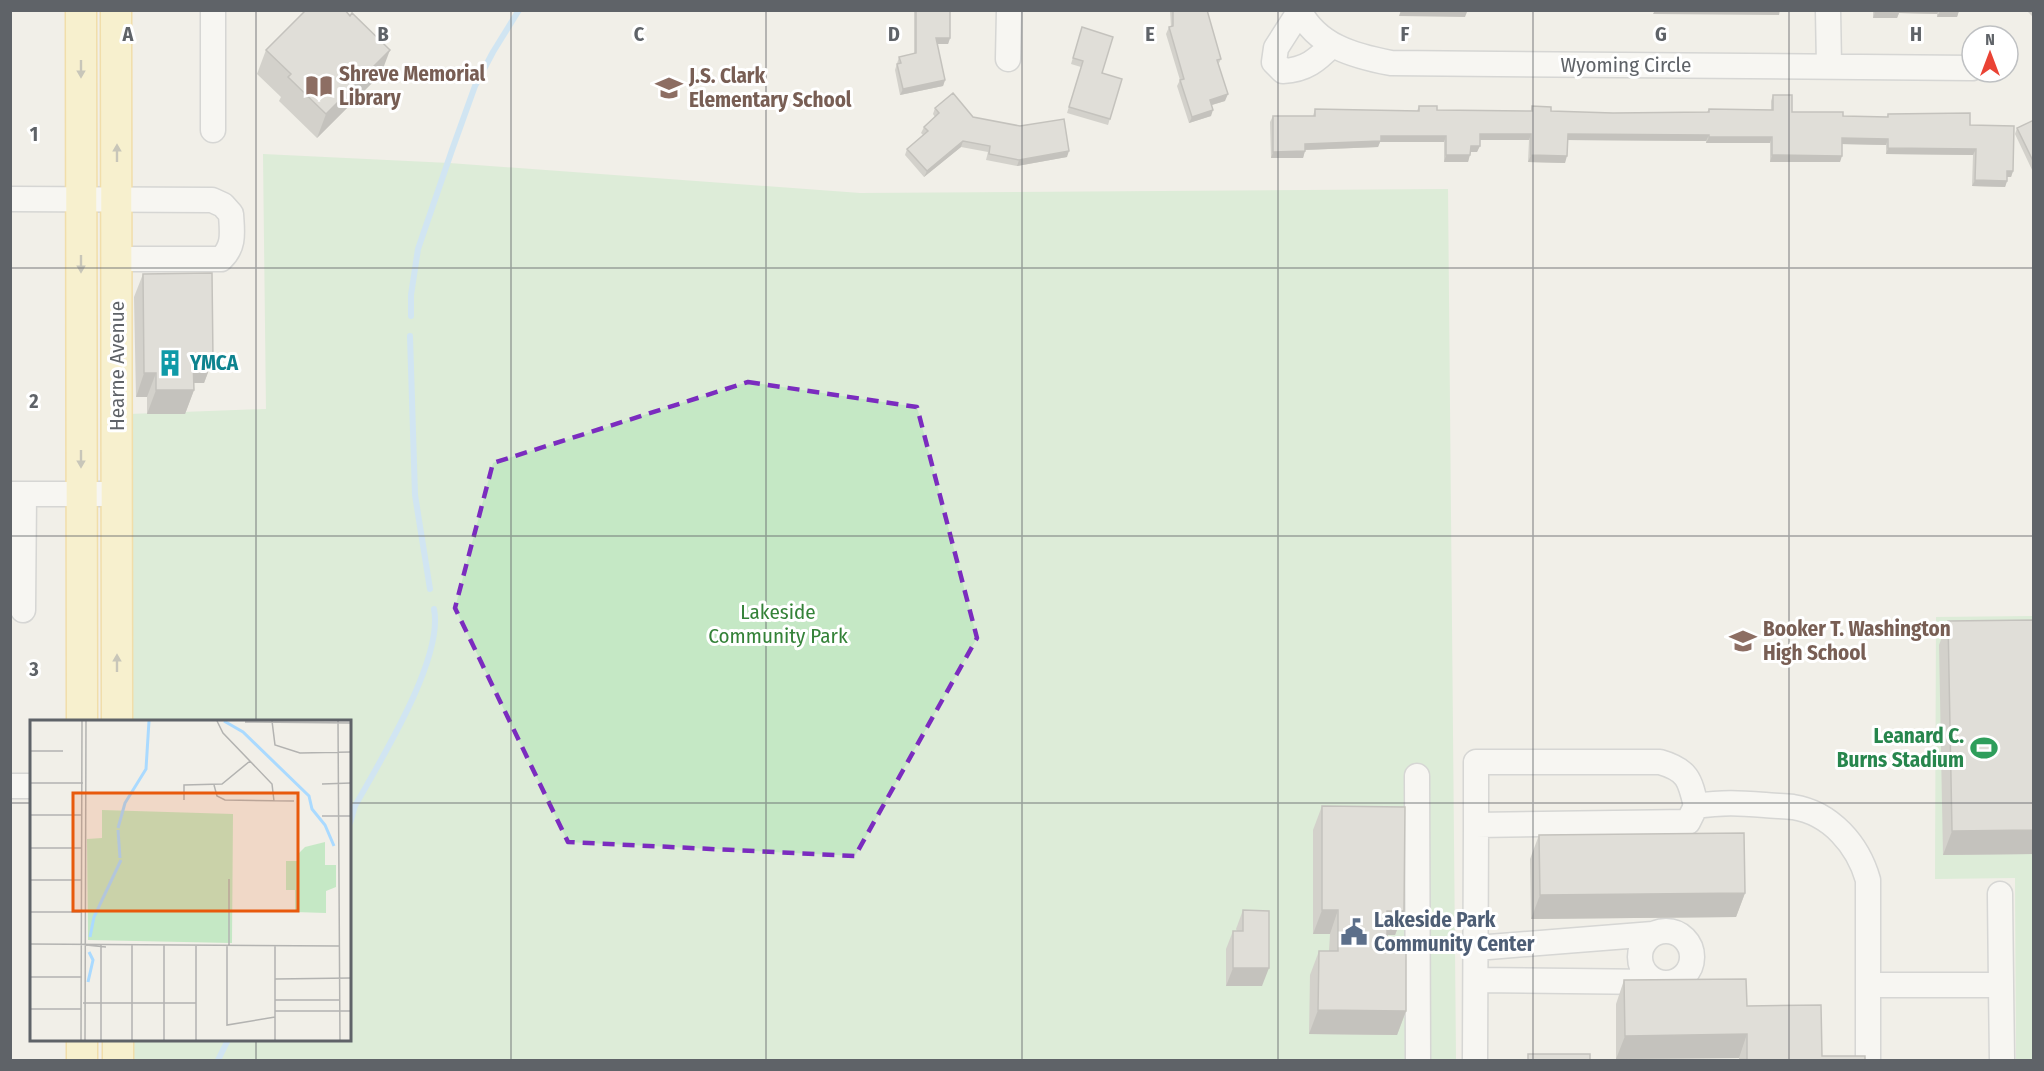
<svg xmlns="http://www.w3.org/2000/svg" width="2044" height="1071" font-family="'Fira Sans Condensed',sans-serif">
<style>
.green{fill:#c5e8c5}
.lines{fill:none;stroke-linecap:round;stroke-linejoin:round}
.stream{stroke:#aadaff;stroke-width:6}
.minor-casing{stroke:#b5b8bc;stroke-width:27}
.major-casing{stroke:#f2c960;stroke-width:33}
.minor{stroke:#fff;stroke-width:24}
.major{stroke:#fff2af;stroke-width:30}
.wall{fill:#afaea9}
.shaded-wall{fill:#8f8d8a}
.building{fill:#cccac5;stroke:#8f8d8a;stroke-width:1.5}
.oneway{fill:#979581}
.marked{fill:none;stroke:#7b2cbf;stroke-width:4.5;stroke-dasharray:12 8;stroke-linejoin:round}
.grid{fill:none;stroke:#5f6368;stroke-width:1.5;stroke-opacity:0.55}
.labels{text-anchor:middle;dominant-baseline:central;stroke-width:6;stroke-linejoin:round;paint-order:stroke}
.street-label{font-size:21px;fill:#5f6368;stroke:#fff}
.education-label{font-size:21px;font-weight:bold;fill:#785e54;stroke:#fff;text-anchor:start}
.culture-label{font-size:21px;font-weight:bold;fill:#0d838f;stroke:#fff;text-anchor:start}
.park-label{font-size:21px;fill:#348238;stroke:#fff}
.leisure-label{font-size:21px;font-weight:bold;fill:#27864d;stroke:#fff;text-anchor:end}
.service-label{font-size:21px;font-weight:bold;fill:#4e5e75;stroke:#fff;text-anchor:start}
.inset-river{fill:none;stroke:#aadaff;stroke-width:3}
.inset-road{fill:none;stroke:#b3b3b1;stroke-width:1.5}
.view{fill:#e8590c;fill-opacity:0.15;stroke:#e8590c;stroke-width:3}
.inset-edge{fill:none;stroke:#5f6368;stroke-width:3}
.grid-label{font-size:20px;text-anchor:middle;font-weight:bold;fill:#5f6368;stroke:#fff;stroke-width:6;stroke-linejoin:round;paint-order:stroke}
</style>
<rect width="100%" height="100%" fill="#f1efe8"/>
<path class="green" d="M 263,154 L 449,163 L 860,193 L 1448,189 L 1456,1060 L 133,1060 L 133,1040 L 350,1040 L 350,722 L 131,721 L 129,414 L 266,409 Z
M 2033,616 L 2033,1060 L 2016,1060 L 2015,878 L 1935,879 L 1936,617 Z"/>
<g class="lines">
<path class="stream" d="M 411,316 L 411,295 L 418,249 L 452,150 L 475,86 L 493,52 L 519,10
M 410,336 L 415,495 L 430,589
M 350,823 L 355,806 C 380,761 444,659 434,609
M 218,1060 L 228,1040"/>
<defs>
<path id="minor" d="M 1299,10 C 1317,46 1354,56 1391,63 L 1972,68
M 1828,10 L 1829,66
M 1299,12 L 1276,48 L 1274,62 L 1283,71 C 1306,70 1317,60 1332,45
M 1008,59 L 1009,10
M 213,130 L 213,10
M 10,199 L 212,200 L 223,205 L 231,214 C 232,232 235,246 221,259 L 117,259
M 10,494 L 117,494
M 23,610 L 24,494
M 1417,776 L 1418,1060
M 10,786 L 32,786
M 1476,825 L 1476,762 L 1660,762 C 1688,770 1690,780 1696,806
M 2000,894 L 2001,985
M1640 957a26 26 0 1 1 52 0a26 26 0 1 1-52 0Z
M 1476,948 L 1653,934
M 1476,980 L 1656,982
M 1868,985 L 2001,985 L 2002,1060
M 1475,1060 L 1476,825 L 1688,822 L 1696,806 C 1723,802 1739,803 1765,805 C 1774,806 1784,806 1793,807 C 1831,813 1858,845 1868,880 L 1868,1060"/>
<path id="major" d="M 81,10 L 82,722
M 116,10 L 117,722
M 82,1040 L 82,1060
M 118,1040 L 118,1060"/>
</defs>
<use href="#minor" class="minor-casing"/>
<use href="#major" class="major-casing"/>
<use href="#minor" class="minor"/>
<use href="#major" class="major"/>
</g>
<path class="wall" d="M 914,10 L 950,10 L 950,38 L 948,44 L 937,44 L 945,80 L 943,86 L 900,95 L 895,70 L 899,57 L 914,54 Z
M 1170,10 L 1207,10 L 1221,59 L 1218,65 L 1225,101 L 1212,105 L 1211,116 L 1189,123 L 1177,86 L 1180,80 L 1166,34 L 1169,27 L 1171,27 Z
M 1873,10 L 1959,10 L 1957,17 L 1937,17 L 1937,14 L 1899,13 L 1897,18 L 1873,18 Z
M 2026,10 L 2034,10 L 2034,18 Z
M 1080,34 L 1102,73 L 1122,79 L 1108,125 L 1067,113 L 1081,67 L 1071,64 Z
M 266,50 L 381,74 L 317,138 L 279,101 L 281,97 L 257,74 Z
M 1773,95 L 1792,112 L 1843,116 L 1887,117 L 1888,114 L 1970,125 L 2013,171 L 2011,177 L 2007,177 L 2007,181 L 2005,187 L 1972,186 L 1973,155 L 1886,154 L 1886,145 L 1842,144 L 1840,162 L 1770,162 L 1770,143 L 1706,143 L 1706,141 L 1567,140 L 1565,163 L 1528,162 L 1529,140 L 1480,140 L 1477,152 L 1470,152 L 1468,162 L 1444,162 L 1444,142 L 1380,142 L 1378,147 L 1305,150 L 1303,158 L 1271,158 L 1270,122 L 1273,116 L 1313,116 L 1315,109 L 1417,111 L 1419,106 L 1437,110 L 1531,111 L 1532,106 L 1551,111 L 1613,113 L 1707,112 L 1709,109 L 1771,110 L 1771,101 Z
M 935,108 L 973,117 L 1067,157 L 1017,166 L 986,160 L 988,152 L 961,147 L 924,177 L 905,155 L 907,149 L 923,135 L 921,133 L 924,127 L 935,117 L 933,114 Z
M 2034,120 L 2034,174 L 2015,134 L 2017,128 Z
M 143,274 L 213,359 L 204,383 L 194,383 L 194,390 L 185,414 L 147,414 L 147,397 L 136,397 L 134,297 Z
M 2034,620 L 2034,854 L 1943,855 L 1939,645 L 1948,621 Z
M 1322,806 L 1404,911 L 1395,935 L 1387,935 L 1387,949 L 1406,1011 L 1397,1035 L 1309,1034 L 1310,975 L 1319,951 L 1329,951 L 1330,934 L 1313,934 L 1313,830 Z
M 1539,835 L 1745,893 L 1736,917 L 1531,919 L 1530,859 Z
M 1243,910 L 1262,986 L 1226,986 L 1226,949 L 1233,931 L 1237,931 L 1236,929 Z
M 1624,980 L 1747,1006 L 1822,1056 L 1865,1060 L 1739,1060 L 1739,1058 L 1616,1059 L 1616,1004 Z"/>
<path class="shaded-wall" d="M 1401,10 L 1654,10 L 1653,11 L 1467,12 L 1465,17 L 1399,16 Z
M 1655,10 L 1780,10 L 1779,15 L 1653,14 Z
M 1898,10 L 1939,10 L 1937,14 L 1899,13 L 1897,18 L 1873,18 L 1875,12 Z
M 1940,11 L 1959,11 L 1957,17 L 1937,17 Z
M 936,38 L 950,38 L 948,44 L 933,44 Z
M 390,50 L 381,74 L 317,138 L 326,114 Z
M 945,80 L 943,86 L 900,95 L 903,89 Z
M 1228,94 L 1225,101 L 1208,106 L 1210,100 Z
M 1213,110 L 1211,116 L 1189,123 L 1192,117 Z
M 1480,134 L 1531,134 L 1529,140 L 1477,140 Z
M 1568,134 L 1709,135 L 1706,141 L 1565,140 Z
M 1381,136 L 1446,136 L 1444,142 L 1380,142 L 1378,147 L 1303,150 L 1305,144 Z
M 1709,137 L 1772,137 L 1770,143 L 1706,143 Z
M 1842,138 L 1888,139 L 1886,145 L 1840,144 Z
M 963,141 L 961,147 L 924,177 L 927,171 Z
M 1471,146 L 1480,146 L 1477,152 L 1468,152 Z
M 1888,148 L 1976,149 L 1973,155 L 1886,154 Z
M 1069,151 L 1067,157 L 1017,166 L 1019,160 Z
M 1305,151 L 1303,158 L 1271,158 L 1273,152 Z
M 1446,155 L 1470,155 L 1468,162 L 1444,162 Z
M 1531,155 L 1567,156 L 1565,163 L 1528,162 Z
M 1772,155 L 1842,156 L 1840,162 L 1770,162 Z
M 2007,171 L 2013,171 L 2011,177 L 2005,177 Z
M 1975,180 L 2007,181 L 2005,187 L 1972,186 Z
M 193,359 L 213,359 L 204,383 L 185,383 Z
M 144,373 L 156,373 L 147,397 L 136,397 Z
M 156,390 L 194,390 L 185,414 L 147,414 Z
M 2034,830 L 2034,854 L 1943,855 L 1952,831 Z
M 1745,893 L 1736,917 L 1531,919 L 1540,895 Z
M 1322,910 L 1338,910 L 1330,934 L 1313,934 Z
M 1387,911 L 1404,911 L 1395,935 L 1378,935 Z
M 1233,968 L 1269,968 L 1262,986 L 1226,986 Z
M 1318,1010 L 1406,1011 L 1397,1035 L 1309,1034 Z
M 1747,1034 L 1739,1058 L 1616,1059 L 1625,1036 Z"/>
<path class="building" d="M 306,10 L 345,10 L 350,16 L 352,13 L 390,50 L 326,114 L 288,77 L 291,74 L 266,50 Z
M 916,10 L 950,10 L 950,38 L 936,38 L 945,80 L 903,89 L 897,64 L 901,63 L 899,57 L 916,53 Z
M 1173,10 L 1207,10 L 1221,59 L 1217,60 L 1228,94 L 1210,100 L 1213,110 L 1192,117 L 1180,80 L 1184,79 L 1169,27 L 1173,26 Z
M 1875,10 L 1900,10 L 1900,12 L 1875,12 Z
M 1082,27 L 1113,37 L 1102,73 L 1122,79 L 1110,119 L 1069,107 L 1083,61 L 1073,58 Z
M 953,93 L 973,117 L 1020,126 L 1064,119 L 1069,151 L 1019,160 L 989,154 L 990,146 L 963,141 L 927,171 L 907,149 L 928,131 L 924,127 L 939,113 L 935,108 Z
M 1773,95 L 1792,95 L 1792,112 L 1843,112 L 1843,116 L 1888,117 L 1888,114 L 1970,113 L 1970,125 L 2014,126 L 2013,171 L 2007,171 L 2007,181 L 1975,180 L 1976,149 L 1888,148 L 1888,139 L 1842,138 L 1842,156 L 1772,155 L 1772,137 L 1709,137 L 1709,135 L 1568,134 L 1567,156 L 1531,155 L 1531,134 L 1480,134 L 1480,146 L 1471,146 L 1470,155 L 1446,155 L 1446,136 L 1381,136 L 1381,141 L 1305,144 L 1305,151 L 1273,152 L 1273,116 L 1315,116 L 1315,109 L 1419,111 L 1419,106 L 1437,106 L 1437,110 L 1532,111 L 1532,106 L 1551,107 L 1551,111 L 1613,113 L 1709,112 L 1709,109 L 1773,110 Z
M 2034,120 L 2034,163 L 2017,128 Z
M 212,273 L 213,359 L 193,359 L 194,390 L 156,390 L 156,373 L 144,373 L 143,274 Z
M 2034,620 L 2034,830 L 1952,831 L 1948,621 Z
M 1322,806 L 1405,807 L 1404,911 L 1387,911 L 1387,949 L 1406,950 L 1406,1011 L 1318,1010 L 1319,951 L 1338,951 L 1338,910 L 1322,910 Z
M 1744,833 L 1745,893 L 1540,895 L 1539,835 Z
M 1243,910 L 1269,911 L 1269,968 L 1233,968 L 1233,931 L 1243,931 Z
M 1746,979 L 1747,1006 L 1821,1005 L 1822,1056 L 1865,1056 L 1865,1060 L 1747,1060 L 1747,1034 L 1625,1036 L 1624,980 Z
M 1528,1054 L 1590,1054 L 1590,1060 L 1528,1060 Z"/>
<defs><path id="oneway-solid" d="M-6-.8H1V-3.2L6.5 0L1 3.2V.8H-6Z" transform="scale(1.5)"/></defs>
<g class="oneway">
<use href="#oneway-solid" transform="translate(81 69) rotate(90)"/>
<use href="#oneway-solid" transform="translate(117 153) rotate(-90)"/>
<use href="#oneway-solid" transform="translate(81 264) rotate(90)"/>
<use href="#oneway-solid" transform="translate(81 459) rotate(90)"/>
<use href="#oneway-solid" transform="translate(117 663) rotate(-90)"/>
</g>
<path d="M0 0H2044V1071H0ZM 748,382 L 917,407 L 977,638 L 855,856 L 568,842 L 455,608 L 493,463 Z" fill="#f1efe8" fill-opacity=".55" fill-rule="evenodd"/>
<path class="marked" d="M 748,382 L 917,407 L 977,638 L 855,856 L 568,842 L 455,608 L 493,463 Z"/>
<path class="grid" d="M 256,10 L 256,722M 511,10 L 511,1060M 766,10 L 766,1060M 1022,10 L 1022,1060M 1278,10 L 1278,1060M 1533,10 L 1533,1060M 1789,10 L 1789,1060M 10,268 L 2034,268M 10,536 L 2034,536M 10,803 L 32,803M 350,803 L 2034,803M 256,1040 L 256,1060"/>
<defs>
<symbol id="library-bare" viewBox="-9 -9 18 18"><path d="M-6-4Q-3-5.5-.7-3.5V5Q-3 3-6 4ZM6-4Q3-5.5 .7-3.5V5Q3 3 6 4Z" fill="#8d6e63" stroke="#fff" stroke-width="2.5" paint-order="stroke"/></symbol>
<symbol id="school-bare" viewBox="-9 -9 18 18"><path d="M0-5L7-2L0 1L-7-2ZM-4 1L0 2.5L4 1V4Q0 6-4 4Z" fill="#8d6e63" stroke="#fff" stroke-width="2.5" paint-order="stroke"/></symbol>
<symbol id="building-bare" viewBox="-9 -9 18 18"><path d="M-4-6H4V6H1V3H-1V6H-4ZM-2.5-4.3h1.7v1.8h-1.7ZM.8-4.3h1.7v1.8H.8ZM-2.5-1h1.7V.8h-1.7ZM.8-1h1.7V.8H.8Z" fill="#0f9aa8" stroke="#fff" stroke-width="2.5" paint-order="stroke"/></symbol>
<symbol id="stadium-bare" viewBox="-9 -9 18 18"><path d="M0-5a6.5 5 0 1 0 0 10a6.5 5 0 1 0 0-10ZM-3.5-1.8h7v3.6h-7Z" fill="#2e9e5b" stroke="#fff" stroke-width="2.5" paint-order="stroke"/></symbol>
<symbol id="civic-bare" viewBox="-9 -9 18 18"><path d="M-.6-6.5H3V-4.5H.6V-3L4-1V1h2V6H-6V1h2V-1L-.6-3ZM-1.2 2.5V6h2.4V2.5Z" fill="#5c6f8a" stroke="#fff" stroke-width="2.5" paint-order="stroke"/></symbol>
</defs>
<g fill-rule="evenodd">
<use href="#library-bare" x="300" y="67" width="38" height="38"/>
<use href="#school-bare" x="650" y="69" width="38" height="38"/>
<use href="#building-bare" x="151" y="344" width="38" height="38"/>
<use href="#school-bare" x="1724" y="622" width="38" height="38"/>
<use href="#stadium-bare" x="1965" y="729" width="38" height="38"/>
<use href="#civic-bare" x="1335" y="913" width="38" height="38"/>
</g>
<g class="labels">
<g class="street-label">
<text x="1626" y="65">Wyoming Circle</text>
<text transform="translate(117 366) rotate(-90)">Hearne Avenue</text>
</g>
<g class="education-label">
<text x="339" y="74">Shreve Memorial<tspan x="339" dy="24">Library</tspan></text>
<text x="689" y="76">J.S. Clark<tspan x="689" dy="24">Elementary School</tspan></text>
<text x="1763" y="629">Booker T. Washington<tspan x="1763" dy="24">High School</tspan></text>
</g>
<g class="culture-label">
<text x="190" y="363">YMCA</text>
</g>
<g class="park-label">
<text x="778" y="612">Lakeside<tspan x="778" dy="24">Community Park</tspan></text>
</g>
<g class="leisure-label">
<text x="1964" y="736">Leanard C.<tspan x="1964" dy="24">Burns Stadium</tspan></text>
</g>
<g class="service-label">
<text x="1374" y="920">Lakeside Park<tspan x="1374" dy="24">Community Center</tspan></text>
</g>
</g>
<g transform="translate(30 720)">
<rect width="321" height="321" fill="#f1efe8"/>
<path d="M 72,90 L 203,94 L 202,223 L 58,220 L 57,119 L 72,118 ZM 295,122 L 295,145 L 306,145 L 306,167 L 296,171 L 296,193 L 265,192 L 265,170 L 256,170 L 256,141 L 268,141 L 268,134 L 275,127 Z" fill="#c5e8c5"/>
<path class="inset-river" d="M 194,1 L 213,12 L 279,76 L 282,89 L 295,105 L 304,126M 88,108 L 95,83 L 116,49 L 119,1M 88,110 L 90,138M 60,217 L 64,197 L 91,140M 58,262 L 63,240 L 59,232"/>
<path class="inset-road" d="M 187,1 L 193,13 L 242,64 L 244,81M 242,1 L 245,25 L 270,33 L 321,32M 308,1 L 310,320M 215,2 L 321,3M 0,31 L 33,31M 0,63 L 53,63M 292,64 L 321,63M 184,65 L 187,76 L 195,80 L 264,81M 154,80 L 154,65 L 192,64 L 220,41M 0,95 L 52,95M 292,96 L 321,96M 0,128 L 52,128M 199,159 L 199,225M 0,160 L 52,160M 0,192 L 52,192M 0,224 L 309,226M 56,225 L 76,227M 102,225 L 102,320M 197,225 L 197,305 L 245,297M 245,225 L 245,320M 0,257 L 52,257M 245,259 L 321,258M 245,280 L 310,280M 53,283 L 166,283M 0,289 L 51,289M 245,291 L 321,291M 51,320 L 52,1M 55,320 L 56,1M 71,320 L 71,225M 134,320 L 134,225M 166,320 L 166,225"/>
<path class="view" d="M 43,73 L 268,73 L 268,191 L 43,191 Z"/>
<rect width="321" height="321" class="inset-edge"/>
</g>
<g class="grid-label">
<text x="128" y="41">A</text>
<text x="383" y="41">B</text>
<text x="639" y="41">C</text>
<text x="894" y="41">D</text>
<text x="1150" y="41">E</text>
<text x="1405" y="41">F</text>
<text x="1661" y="41">G</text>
<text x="1916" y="41">H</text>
<text x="34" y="141">1</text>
<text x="34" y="408">2</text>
<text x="34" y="676">3</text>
</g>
<rect width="2044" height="1071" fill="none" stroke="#5f6368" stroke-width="24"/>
<g transform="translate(1990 54)"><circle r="28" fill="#ffffff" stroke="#bfc1c3" stroke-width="1.5"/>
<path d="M0-4.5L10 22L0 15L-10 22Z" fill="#ea4335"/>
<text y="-9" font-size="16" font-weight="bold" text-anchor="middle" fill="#5f6368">N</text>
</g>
</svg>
